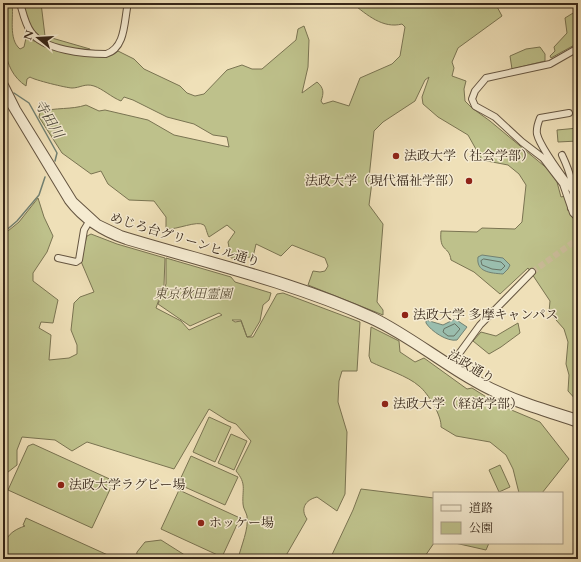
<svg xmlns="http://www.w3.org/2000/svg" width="581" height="562" font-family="Cardo,'Noto Serif JP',serif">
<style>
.green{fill:#bec18b;stroke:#7a7452}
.water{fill:#9abdad;stroke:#728172}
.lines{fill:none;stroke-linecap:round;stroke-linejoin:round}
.shore{stroke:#687263;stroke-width:1}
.stream{stroke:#728172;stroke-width:1.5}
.minor-tunnel{stroke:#cabb98;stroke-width:6;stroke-dasharray:6 3;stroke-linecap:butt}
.minor-casing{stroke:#655541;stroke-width:8}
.minor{stroke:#f5ebd1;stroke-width:6}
.poi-dot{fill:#8f2418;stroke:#f5ebd1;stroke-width:1.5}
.labels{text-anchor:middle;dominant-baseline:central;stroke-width:3;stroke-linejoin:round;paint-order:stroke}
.poi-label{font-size:13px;fill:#372719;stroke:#f5ebd1;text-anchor:start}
.street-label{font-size:13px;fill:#372719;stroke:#f5ebd1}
.park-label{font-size:13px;font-style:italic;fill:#594e36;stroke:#f5ebd1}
.water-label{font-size:14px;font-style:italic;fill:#504c3e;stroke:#f5ebd1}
</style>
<rect width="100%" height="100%" fill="#efe0b8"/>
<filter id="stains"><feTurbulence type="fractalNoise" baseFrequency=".005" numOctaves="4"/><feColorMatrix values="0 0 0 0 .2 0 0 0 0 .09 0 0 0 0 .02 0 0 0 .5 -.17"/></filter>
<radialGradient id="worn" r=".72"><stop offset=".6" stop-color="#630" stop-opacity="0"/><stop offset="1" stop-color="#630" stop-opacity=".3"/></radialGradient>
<path class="green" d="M 3,3 L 12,3 C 14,17 8,39 20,49 L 24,47 L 26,38 L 37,42 L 40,36 C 29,28 26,16 22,3 L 41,3 L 45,36 L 90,49 L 89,55 C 101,57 109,59 118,51 L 134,59 L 144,69 L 180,86 L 187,93 L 195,96 L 204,94 L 227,70 L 242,65 L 252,69 L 262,69 L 296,40 L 298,29 L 304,26 L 309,40 L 308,67 L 302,93 L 317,82 C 324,88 324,93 321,101 L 323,104 L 333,101 L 349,106 L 360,78 L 392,64 L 400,56 L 405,27 L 402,24 C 383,29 367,15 352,3 L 495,3 L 502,16 L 458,48 L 452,62 L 454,68 L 452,76 L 466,81 L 464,89 L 465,101 L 472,108 L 490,121 L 549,170 L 557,182 L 561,197 L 565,196 L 571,215 L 578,221 L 578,231 L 575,233 L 578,253 L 578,402 L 568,391 L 569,375 L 566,364 L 568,342 L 564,329 L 549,312 L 550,301 L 528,268 L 500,294 L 474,272 L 451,260 C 449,245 439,253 441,231 L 477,232 L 482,228 L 515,229 L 522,222 L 526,185 L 519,174 L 508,165 L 482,160 L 468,135 L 438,117 L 423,104 L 422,97 L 429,77 L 425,80 L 415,101 L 383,122 L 374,131 L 369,178 L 372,182 L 369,205 L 383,224 L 377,302 L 383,310 L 383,315 L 308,285 L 313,271 L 320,272 L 325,271 L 328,266 L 325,258 L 292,245 L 281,256 L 256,244 L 253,257 L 231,258 L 228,242 L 235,232 L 227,225 L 209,237 C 207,234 206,227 204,225 C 197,220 177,230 166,229 L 166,217 L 154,201 L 129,200 L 108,184 L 101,171 L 91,174 L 62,153 L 39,117 L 40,112 C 56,107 71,110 86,105 L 99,111 L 105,110 L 148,120 L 174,135 L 229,147 L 227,137 L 213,135 L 194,124 L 167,117 L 133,100 L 124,97 L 121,101 C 111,97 103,89 94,86 C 85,83 80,88 72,88 C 67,88 34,80 30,77 L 27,79 L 26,86 C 0,69 3,33 3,3 Z
M 578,10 L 578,43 L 551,58 L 550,56 L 555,51 L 554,47 L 567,33 L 565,18 Z
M 540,47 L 545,54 L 545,61 L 512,69 L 510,56 L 526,49 Z
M 578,128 L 578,141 L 558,142 L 557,130 Z
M 38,198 L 44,217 L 53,236 L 47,252 L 33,273 L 33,281 L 58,300 L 53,323 L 41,322 L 39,328 L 51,335 L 49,360 L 69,358 L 77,354 L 77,345 L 71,330 L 74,303 L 80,297 L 94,292 L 80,259 L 87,236 L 91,234 L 117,244 L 165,258 L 164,285 L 156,308 L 181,321 L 189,330 L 222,315 L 219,313 L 190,326 L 158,304 L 166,284 L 166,258 L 231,277 L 235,282 L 271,293 L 269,300 L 263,305 L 260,321 L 251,336 L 247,337 L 241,320 L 232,320 L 235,322 L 241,321 L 247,337 L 253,337 L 277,294 L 283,293 L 360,322 L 357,371 L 342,371 L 339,381 L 338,402 L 347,432 L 345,494 L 337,511 L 317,497 C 305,500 300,509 307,519 L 284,559 L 238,559 C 241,546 249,529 247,516 C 246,512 243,508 243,504 C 242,489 247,484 236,471 L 251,441 L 236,424 L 228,421 L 209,409 L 174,469 L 87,442 L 72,451 L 55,440 L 22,437 L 17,450 L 17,465 L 3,476 L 3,235 L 19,222 Z
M 518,323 L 520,333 L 501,347 L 489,354 L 473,341 L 481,332 L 496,336 Z
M 371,327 L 399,341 L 400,352 L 415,362 L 424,358 L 467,389 L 472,388 L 488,398 L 490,401 L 540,422 L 569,459 L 542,493 L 519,493 L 513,469 L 506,455 L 490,442 L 456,436 L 441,427 C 442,416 428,393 419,386 C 408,376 385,369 371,362 L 369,356 Z
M 209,417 L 231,427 L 215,462 L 193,452 Z
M 231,434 L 247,441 L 234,470 L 218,463 Z
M 33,444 L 114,481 L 92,528 L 8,490 L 28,446 Z
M 191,456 L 238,477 L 225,505 L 178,484 Z
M 500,465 L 510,487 L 499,492 L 489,470 Z
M 361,489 L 434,498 L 434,543 L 423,559 L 330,559 L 353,510 Z
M 179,490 L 240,518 L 222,557 L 161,529 Z
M 26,518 L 110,556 L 114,559 L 3,559 C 3,541 7,532 25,526 L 23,525 Z
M 161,540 L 191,559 L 136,559 L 137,552 L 145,542 Z
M 455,543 L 489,543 L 486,550 Z"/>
<path class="water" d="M 482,255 L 503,258 L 510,265 L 508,269 L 503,274 C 490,273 476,272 478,257 Z
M 455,319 L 467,327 L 457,340 C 447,342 431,331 426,323 L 426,320 L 443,325 Z"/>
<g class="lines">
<path class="shore" d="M 484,259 L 501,262 L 505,266 L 501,270 L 492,269 L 482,265 L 481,261 Z
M 455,324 L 460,329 L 454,336 L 448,336 L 443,332 L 444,329 Z"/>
<path class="stream" d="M 14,93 L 29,103 L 57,153 L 55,161
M 3,233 L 17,221 L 39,195 L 45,177"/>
<path class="minor-tunnel" d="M 532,272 L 578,239"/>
<defs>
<path id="minor" d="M 20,3 C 23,13 25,24 31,32 C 43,50 85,54 106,54 C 126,48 124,20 128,3
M 578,48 L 550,64 L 486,78 L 475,91 L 472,99 L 475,106 L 495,117 L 522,142 L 543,158 L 563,184 L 573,213 L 578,218
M 3,81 L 17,109 L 74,201 L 98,223 L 121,234 C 205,260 294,279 374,316 C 410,334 442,360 477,379 C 509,397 543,407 578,418
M 3,93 L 68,201 C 83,221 102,233 126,241 C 208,265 292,285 370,320 C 408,337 438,363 474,383 C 506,402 543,412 578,424
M 569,113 L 540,118 C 538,123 536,128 537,134 C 540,147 564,179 573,191
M 562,155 C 570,172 576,189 571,208
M 58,258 L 76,262 L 79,260 L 84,230 L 90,220
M 450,366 L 480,325 L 532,272"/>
</defs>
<use href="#minor" class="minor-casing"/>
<use href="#minor" class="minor"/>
</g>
<g class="poi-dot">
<circle cx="396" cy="156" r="4"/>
<circle cx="469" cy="181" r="4"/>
<circle cx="405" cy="315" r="4"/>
<circle cx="385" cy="404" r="4"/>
<circle cx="61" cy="485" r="4"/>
<circle cx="201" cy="523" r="4"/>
</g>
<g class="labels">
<g class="poi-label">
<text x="404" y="156">法政大学（社会学部）</text>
<text x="461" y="181" text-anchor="end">法政大学（現代福祉学部）</text>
<text x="413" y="315">法政大学 多摩キャンパス</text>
<text x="393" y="404">法政大学（経済学部）</text>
<text x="69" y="485">法政大学ラグビー場</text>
<text x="209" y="523">ホッケー場</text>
</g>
<g class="street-label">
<text transform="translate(185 240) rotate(17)">めじろ台グリーンヒル通り</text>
<text transform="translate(471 367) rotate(31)">法政通り</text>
</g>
<g class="park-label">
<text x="193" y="294">東京秋田霊園</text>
</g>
<g class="water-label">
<text transform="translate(49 119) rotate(59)">寺田川</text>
</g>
</g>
<rect width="581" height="562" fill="none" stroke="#efe0b8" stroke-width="16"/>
<rect x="4" y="4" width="573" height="554" fill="none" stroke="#372719" stroke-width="2"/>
<rect x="8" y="8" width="565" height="546" fill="none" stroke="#372719"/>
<rect x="433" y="492" width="130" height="52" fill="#f5ebd1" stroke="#a99d87"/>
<rect x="441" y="505" width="20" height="6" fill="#f5ebd1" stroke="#a99d87"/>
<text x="469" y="512" font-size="12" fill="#372719">道路</text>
<rect x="441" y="522" width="20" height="12" fill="#bec18b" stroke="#a99d87"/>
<text x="469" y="532" font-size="12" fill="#372719">公園</text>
<g transform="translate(38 38) rotate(288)" stroke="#f5ebd1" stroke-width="3" paint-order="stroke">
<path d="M0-3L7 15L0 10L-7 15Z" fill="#372719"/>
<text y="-6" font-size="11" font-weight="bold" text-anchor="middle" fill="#372719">N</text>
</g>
<rect width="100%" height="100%" filter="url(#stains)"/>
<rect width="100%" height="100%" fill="url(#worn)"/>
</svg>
